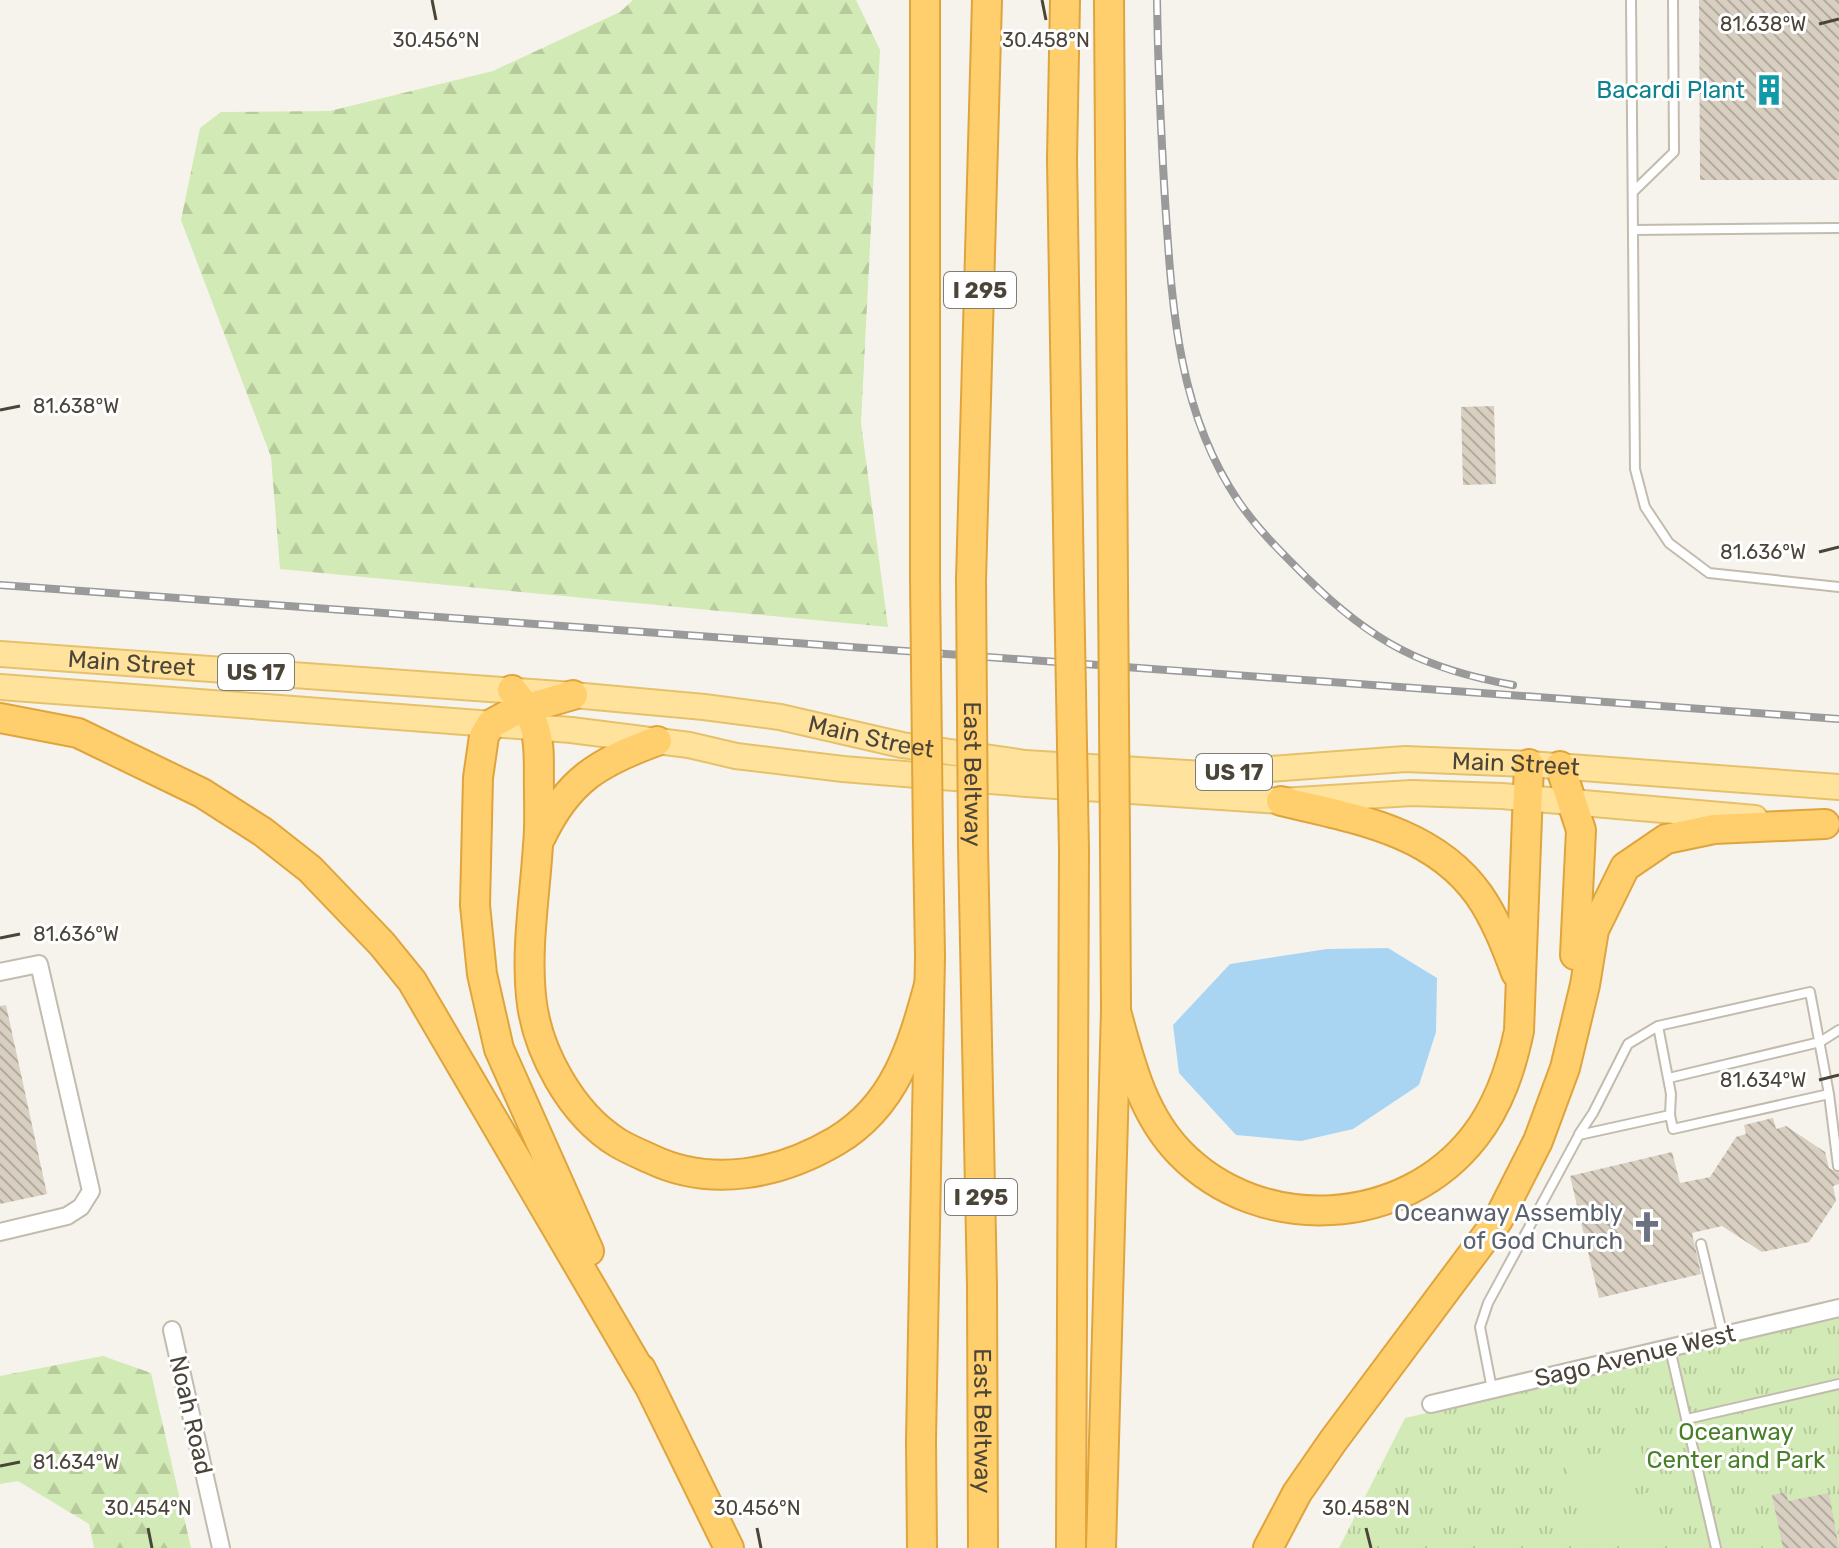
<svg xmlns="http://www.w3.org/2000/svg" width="1839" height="1548" font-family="Rubik,sans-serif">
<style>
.grass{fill:url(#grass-tufts)}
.forest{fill:url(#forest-firs)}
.garden{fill:#d2eab5}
.water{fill:#a9d4f2}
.building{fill:url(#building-back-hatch)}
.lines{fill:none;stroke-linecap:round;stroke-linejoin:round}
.service-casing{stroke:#c2bbae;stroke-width:12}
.minor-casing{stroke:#c2bbae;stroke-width:20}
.primary-casing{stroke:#e6c16a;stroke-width:28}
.motorway-casing{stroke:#e0a43c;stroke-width:32}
.service{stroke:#fff;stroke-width:8}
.minor{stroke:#fff;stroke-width:16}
.primary{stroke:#ffe39c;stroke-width:24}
.motorway{stroke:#ffcf6e;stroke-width:28}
.rail-casing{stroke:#9a9a9a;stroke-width:8}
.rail{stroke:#fff;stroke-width:5;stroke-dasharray:15;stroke-linecap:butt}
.motorway-bridge-casing{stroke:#e0a43c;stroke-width:32;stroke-linecap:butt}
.motorway-bridge{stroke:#ffcf6e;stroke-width:28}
.ticks{fill:none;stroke:#4b4439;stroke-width:3}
.labels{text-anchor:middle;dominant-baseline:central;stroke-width:6;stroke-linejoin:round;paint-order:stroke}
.shield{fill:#fff;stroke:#817c74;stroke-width:2}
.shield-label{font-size:22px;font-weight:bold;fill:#4b4439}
.culture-label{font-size:24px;fill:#0d838f;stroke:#fff;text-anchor:end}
.street-label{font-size:24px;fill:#4b4439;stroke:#fff}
.worship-label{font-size:24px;fill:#5b616d;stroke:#fff;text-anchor:end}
.park-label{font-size:24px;fill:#4a7f2a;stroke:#fff}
.ticks-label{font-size:20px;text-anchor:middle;fill:#4b4439;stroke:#fff;stroke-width:6;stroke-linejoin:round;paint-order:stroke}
</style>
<defs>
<pattern id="grass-tufts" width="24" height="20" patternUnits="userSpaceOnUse" patternTransform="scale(2)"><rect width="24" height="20" fill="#d2eab5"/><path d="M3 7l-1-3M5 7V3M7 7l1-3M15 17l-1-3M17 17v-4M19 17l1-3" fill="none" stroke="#b6ca9c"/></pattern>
<pattern id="forest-firs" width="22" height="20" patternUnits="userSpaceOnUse" patternTransform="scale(2)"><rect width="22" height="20" fill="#d2eab5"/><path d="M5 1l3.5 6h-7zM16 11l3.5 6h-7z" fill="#b6ca9c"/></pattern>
<pattern id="building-back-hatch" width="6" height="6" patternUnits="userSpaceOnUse" patternTransform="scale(2)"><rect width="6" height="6" fill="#d8cfc1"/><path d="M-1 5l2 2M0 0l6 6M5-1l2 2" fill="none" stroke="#b1aa9e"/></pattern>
</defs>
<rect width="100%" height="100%" fill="#f6f3ec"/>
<path class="grass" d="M 1839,1316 L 1839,1548 L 1339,1548 L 1405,1418 Z"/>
<path class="forest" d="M 633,0 L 856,0 L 880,50 L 861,423 L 888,627 L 280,569 L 271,457 L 181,220 L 200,128 L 221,112 L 330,111 L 493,71 L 620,12 Z
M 103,1356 L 151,1373 L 191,1548 L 94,1548 L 89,1524 L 18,1481 L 0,1484 L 0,1376 Z"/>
<path class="garden" d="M 1640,1444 L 1649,1483 L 1575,1500 L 1566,1461 Z
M 1651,1492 L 1660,1531 L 1586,1548 L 1577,1509 Z"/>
<path class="water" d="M 1388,948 L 1437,978 L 1436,1032 L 1419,1085 L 1353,1129 L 1301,1141 L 1236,1135 L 1179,1073 L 1173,1025 L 1230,964 L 1327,949 Z"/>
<path class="building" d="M 1699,0 L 1839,0 L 1839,180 L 1700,180 Z
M 1494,406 L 1496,484 L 1463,485 L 1461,407 Z
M 6,1005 L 47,1194 L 0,1204 L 0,1006 Z
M 1773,1118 L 1776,1129 L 1786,1126 L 1825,1152 L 1829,1168 L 1839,1173 L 1839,1184 L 1833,1186 L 1836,1201 L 1809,1242 L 1762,1252 L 1722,1226 L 1692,1233 L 1701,1274 L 1599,1298 L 1570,1176 L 1672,1152 L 1680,1183 L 1710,1177 L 1736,1137 L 1746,1134 L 1744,1125 Z
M 1786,1492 L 1788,1501 L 1829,1493 L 1839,1548 L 1783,1548 L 1772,1495 Z"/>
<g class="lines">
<defs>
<path id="service" d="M 1631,0 L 1635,469 L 1645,507 L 1669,543 L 1709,573 L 1839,587
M 1634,191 L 1674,152 L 1673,0
M 1633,230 L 1839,228
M 1658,1026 L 1671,1094 L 1670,1115
M 1669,1078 L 1820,1042 L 1839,1030
M 1579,1134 L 1593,1113 L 1628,1044 L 1658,1026 L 1810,992 L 1829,1094 L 1838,1166
M 1701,1244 L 1723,1336
M 1670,1349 L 1716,1548
M 1492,1389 L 1480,1327 L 1488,1303 L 1579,1135 L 1670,1115 L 1673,1129 L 1829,1094
M 1687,1419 L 1839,1384"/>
<path id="minor" d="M 0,972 L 39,964 L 91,1191 L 81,1207 L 67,1216 L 0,1232
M 172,1330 L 221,1548
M 1431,1404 L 1839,1308"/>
<g id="primary">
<path id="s1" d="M 0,654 L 573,695 L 704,707 L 780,717 L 902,745 L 1025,763 L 1203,774 L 1405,759 L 1529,764 L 1839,787"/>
<path d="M 0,687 L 571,730 L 689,745 L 736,756 L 843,769 L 1027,784 L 1281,801 L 1412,793 L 1502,796 L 1755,818"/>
</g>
<g id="motorway">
<path d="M 925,0 L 925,578"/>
<path d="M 1065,0 L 1062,159 L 1069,585"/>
<path d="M 1109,0 L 1113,585"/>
<path d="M 971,580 L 987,0"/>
<path d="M 512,690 C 544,726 538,745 539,791 C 539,809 540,827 538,845 C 535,895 526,947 531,996 C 536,1050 571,1114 618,1143 C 628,1149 640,1154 651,1159 C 712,1188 780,1174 836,1141 C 895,1106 912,1047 929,985"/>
<path d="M 573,695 L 511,713 L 491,724 L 484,736 L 478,778 L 475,905 L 482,974 L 499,1049 L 589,1251"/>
<path d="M 0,718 L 78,733 L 202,793 L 263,832 L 310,869 L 382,944 L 412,981 L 648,1384"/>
<path d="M 1560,766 L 1581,830 L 1575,955"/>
<path d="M 1281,801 C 1352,818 1433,830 1479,895 C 1495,918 1506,946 1516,973"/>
<path d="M 541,837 C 568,780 599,762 657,741"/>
<path id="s2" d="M 973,845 L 982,1286 L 983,1548"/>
<path d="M 1116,1011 C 1130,1062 1142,1114 1180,1153 C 1261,1236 1404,1228 1475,1136 C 1499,1105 1511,1069 1519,1031 L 1529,764"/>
<path d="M 641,1369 L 729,1548"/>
<path d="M 922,1548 L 921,1441 L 930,956 L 928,841"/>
<path d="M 1071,1548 L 1074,850"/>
<path d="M 1101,1548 L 1116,1011 L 1115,846"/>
<path d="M 1268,1548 L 1297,1493 L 1333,1441 L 1498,1220 L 1538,1141 L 1565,1068 L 1585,985 L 1594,930 L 1625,867 L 1666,839 L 1714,829 L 1825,824"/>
</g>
</defs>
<use href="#service" class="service-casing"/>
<use href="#minor" class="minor-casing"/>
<use href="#primary" class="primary-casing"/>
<use href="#motorway" class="motorway-casing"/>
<use href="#service" class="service"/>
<use href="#minor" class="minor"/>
<use href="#primary" class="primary"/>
<use href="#motorway" class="motorway"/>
<defs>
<path id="rail" d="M 1157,0 C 1158,67 1161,133 1165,200 C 1172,305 1177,411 1239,502 C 1259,531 1283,554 1307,578 C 1372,642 1424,669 1513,685
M 0,585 L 1839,719"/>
</defs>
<use href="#rail" class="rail-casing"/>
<use href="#rail" class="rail"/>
<defs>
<g id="motorway-bridge">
<path d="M 925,578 L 928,841"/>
<path id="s3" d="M 971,580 L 973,845"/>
<path d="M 1069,585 L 1074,850"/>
<path d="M 1113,585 L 1115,846"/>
</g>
</defs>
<use href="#motorway-bridge" class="motorway-bridge-casing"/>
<use href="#motorway-bridge" class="motorway-bridge"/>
</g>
<path class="ticks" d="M 432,0 L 436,20M 1042,0 L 1046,20M 1819,24 L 1839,19M 0,410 L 20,406M 1819,552 L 1839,547M 0,938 L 20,934M 1819,1080 L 1839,1075M 0,1466 L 20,1462M 148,1528 L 152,1548M 757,1528 L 761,1548M 1366,1528 L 1371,1548"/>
<defs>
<symbol id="building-bare" viewBox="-9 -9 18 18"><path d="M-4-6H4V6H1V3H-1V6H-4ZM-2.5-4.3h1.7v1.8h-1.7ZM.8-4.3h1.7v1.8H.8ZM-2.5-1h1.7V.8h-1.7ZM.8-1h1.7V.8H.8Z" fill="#0f9aa8" stroke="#fff" stroke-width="2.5" paint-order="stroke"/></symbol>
<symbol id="church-bare" viewBox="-9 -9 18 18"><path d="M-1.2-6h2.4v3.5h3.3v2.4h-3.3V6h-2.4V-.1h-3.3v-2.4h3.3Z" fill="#6b7280" stroke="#fff" stroke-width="2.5" paint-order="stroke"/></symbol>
</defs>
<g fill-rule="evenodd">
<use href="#building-bare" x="1747" y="68" width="44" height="44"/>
<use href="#church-bare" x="1625" y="1205" width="44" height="44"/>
</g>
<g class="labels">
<g class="shield">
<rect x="944" y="272" width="72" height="36" rx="6"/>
<rect x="218" y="654" width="76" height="36" rx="6"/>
<rect x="1196" y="754" width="76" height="36" rx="6"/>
<rect x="945" y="1179" width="72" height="36" rx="6"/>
</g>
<g class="shield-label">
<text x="980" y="290">I 295</text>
<text x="256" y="672">US 17</text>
<text x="1234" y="772">US 17</text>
<text x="981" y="1197">I 295</text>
</g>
<g class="culture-label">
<text x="1745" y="90">Bacardi Plant</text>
</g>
<g class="street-label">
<text stroke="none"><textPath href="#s1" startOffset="132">Main Street</textPath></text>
<text stroke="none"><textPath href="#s1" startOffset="876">Main Street</textPath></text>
<text stroke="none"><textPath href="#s1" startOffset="1524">Main Street</textPath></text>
<text stroke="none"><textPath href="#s3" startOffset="194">East Beltway</textPath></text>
<text transform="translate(1635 1356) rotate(-13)">Sago Avenue West</text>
<text transform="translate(191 1415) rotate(77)">Noah Road</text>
<text stroke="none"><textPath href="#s2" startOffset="576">East Beltway</textPath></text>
</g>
<g class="worship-label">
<text x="1623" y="1213">Oceanway Assembly<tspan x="1623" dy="28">of God Church</tspan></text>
</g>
<g class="park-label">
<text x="1736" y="1432">Oceanway<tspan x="1736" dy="28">Center and Park</tspan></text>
</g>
</g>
<g class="ticks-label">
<text x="1763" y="31">81.638°W</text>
<text x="436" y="47">30.456°N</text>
<text x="1046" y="47">30.458°N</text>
<text x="76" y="413">81.638°W</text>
<text x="1763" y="559">81.636°W</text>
<text x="76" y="941">81.636°W</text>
<text x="1763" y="1087">81.634°W</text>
<text x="76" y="1469">81.634°W</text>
<text x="148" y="1515">30.454°N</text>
<text x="757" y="1515">30.456°N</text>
<text x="1366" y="1515">30.458°N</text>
</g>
</svg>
